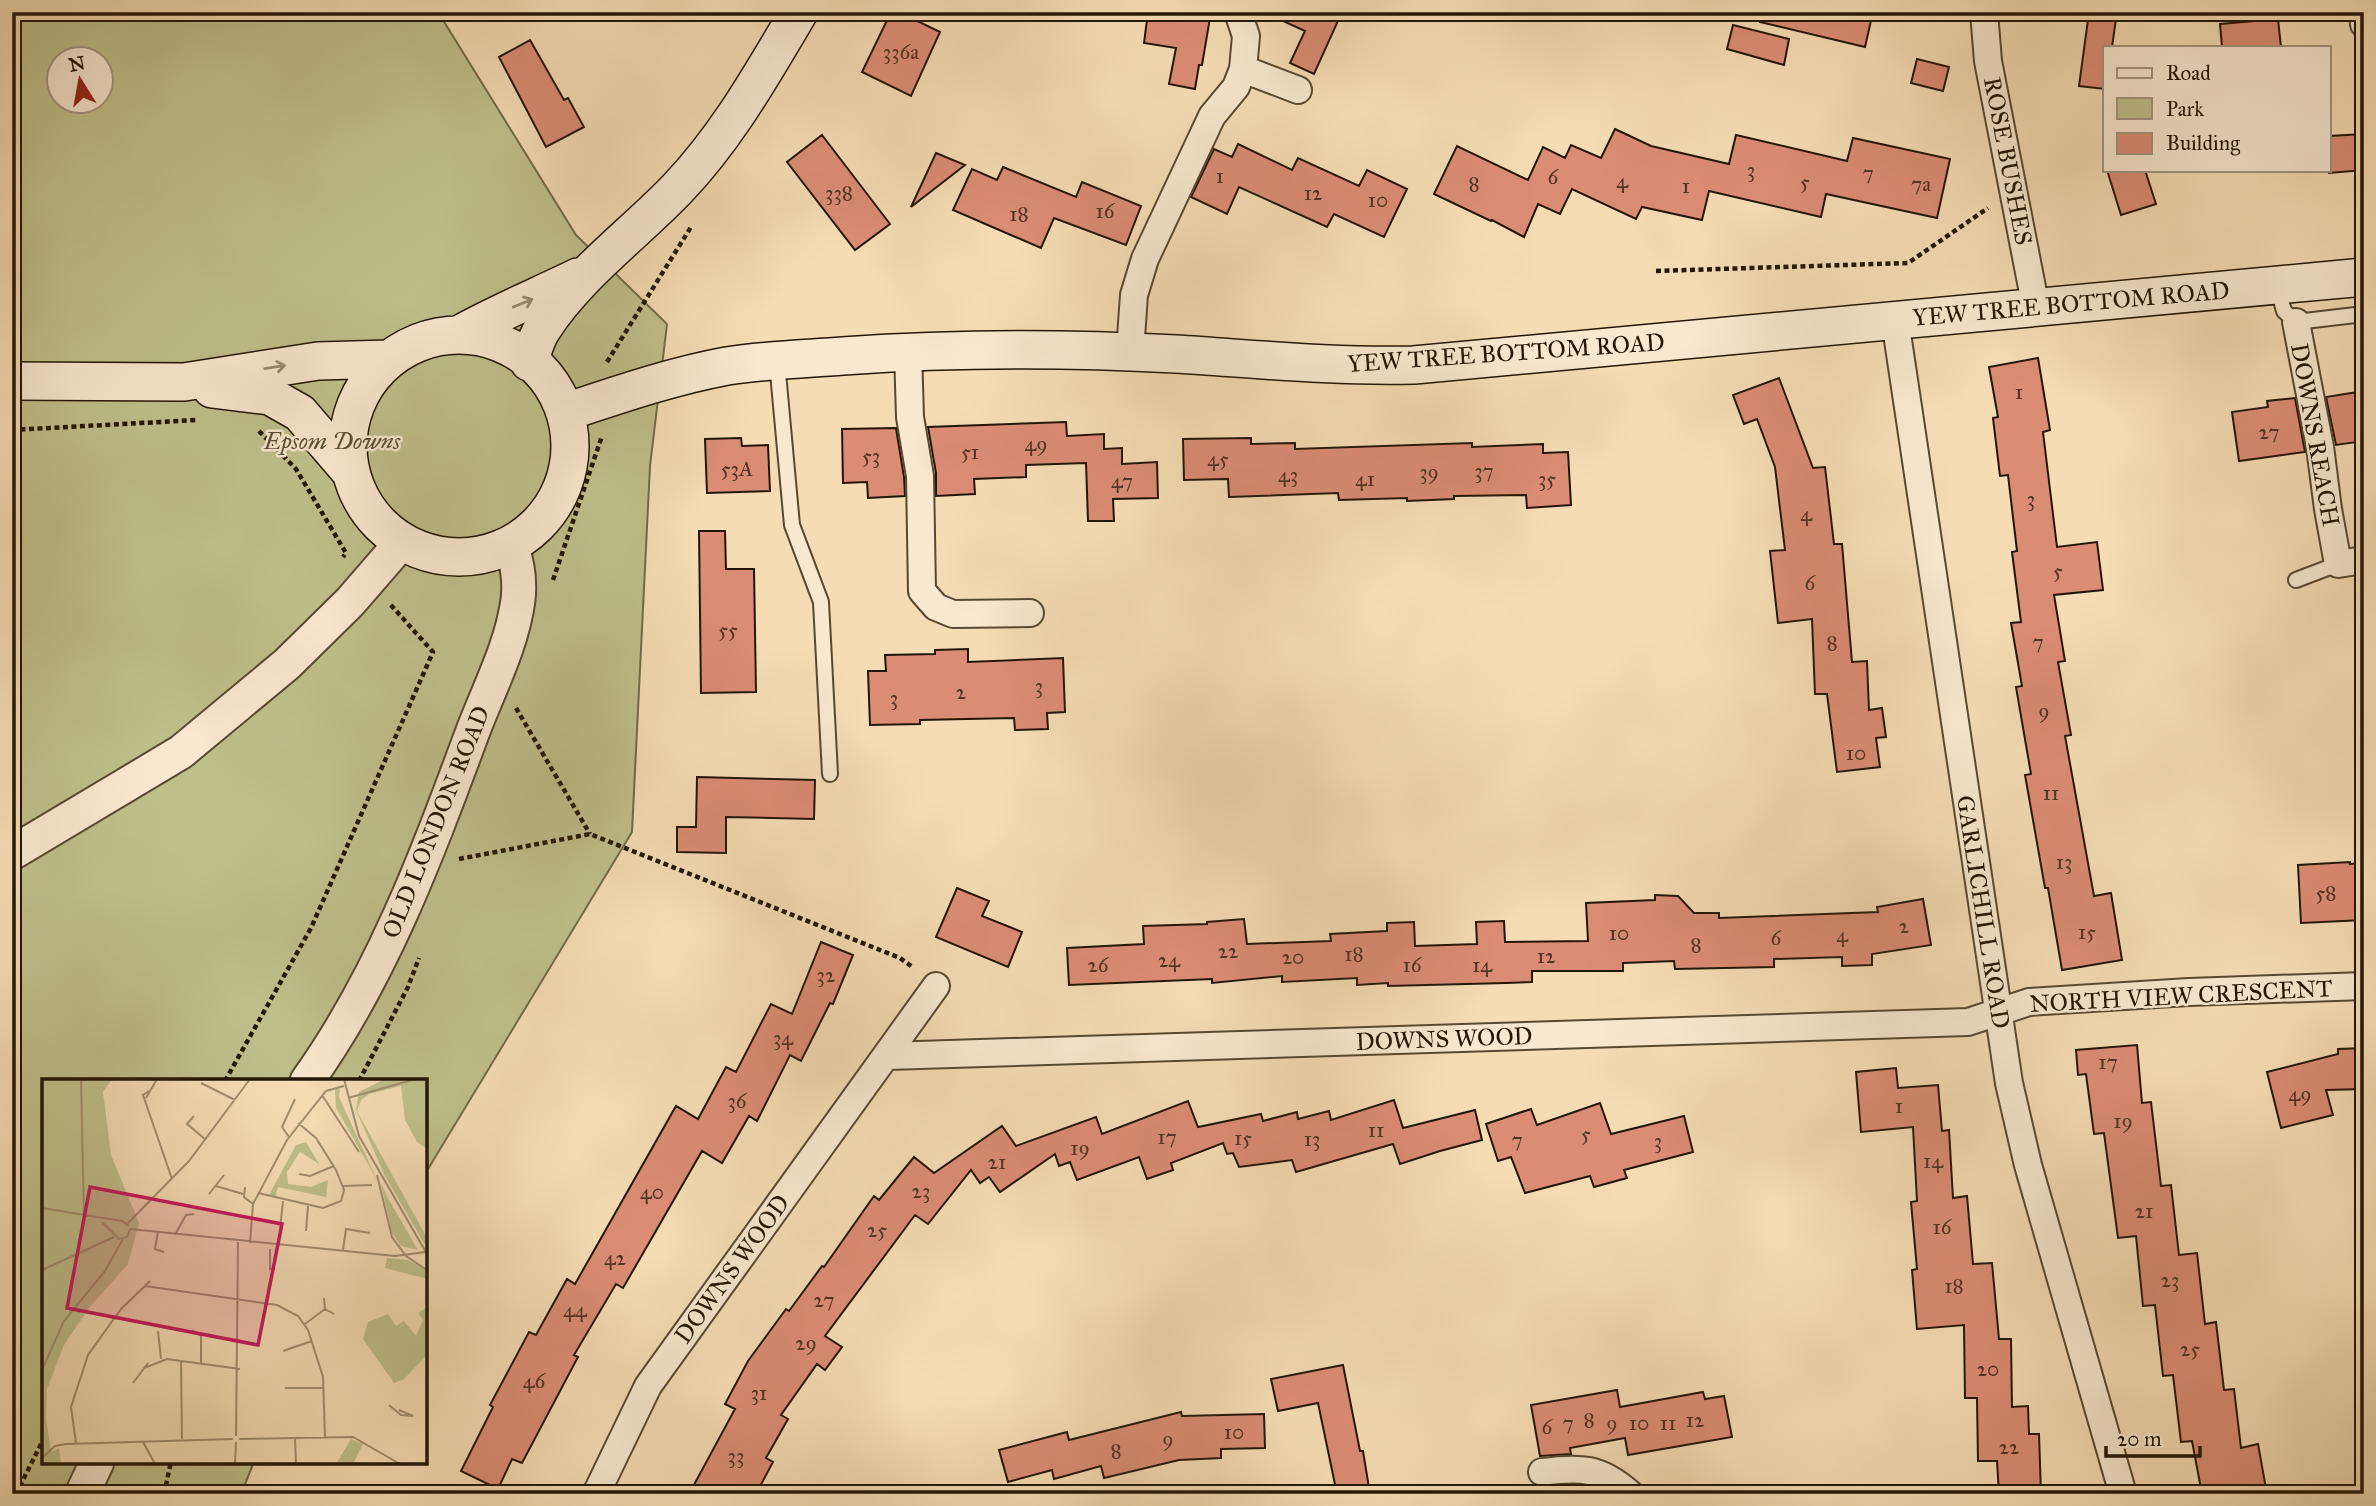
<svg xmlns="http://www.w3.org/2000/svg" width="2376" height="1506" font-family="'IM FELL Great Primer',serif">
<style>
.green{fill:#bfbf8c;stroke:#716a48;stroke-width:2;fill-rule:evenodd}
.building{fill:#db8c75;stroke:#231605;stroke-width:2}
.lines{fill:none;stroke-linecap:round;stroke-linejoin:round}
.service-casing{stroke:#584831;stroke-width:18}
.minor-casing{stroke:#584831;stroke-width:30}
.tertiary-casing{stroke:#584831;stroke-width:37}
.secondary-casing{stroke:#231605;stroke-width:40}
.path{stroke:#231605;stroke-width:4.5;stroke-dasharray:5 3.5;stroke-linecap:butt}
.service{stroke:#f8e8cf;stroke-width:14}
.minor{stroke:#f8e8cf;stroke-width:26}
.tertiary{stroke:#f8e8cf;stroke-width:33}
.secondary{stroke:#f8e8cf;stroke-width:37}
.oneway{stroke:#988a74}
.labels{text-anchor:middle;dominant-baseline:central;stroke-width:5;stroke-linejoin:round;paint-order:stroke}
.number-label{font-size:21px;fill:#513421}
.street-label{font-size:24px;fill:#231605;stroke:#f8e8cf}
.park-label{font-size:24px;font-style:italic;fill:#5a5134;stroke:#f8e8cf}
.inset-road{fill:none;stroke:#a18d6f;stroke-width:2}
.view{fill:#c2185b;fill-opacity:0.15;stroke:#c2185b;stroke-width:3.5}
.inset-edge{fill:none;stroke:#231605;stroke-width:3.5}
</style>
<rect width="100%" height="100%" fill="#f5dcb5"/>
<filter id="stains"><feTurbulence type="fractalNoise" baseFrequency=".00286" numOctaves="4"/><feColorMatrix values="0 0 0 0 .2 0 0 0 0 .09 0 0 0 0 .02 0 0 0 .5 -.17"/></filter>
<radialGradient id="worn" r=".72"><stop offset=".6" stop-color="#630" stop-opacity="0"/><stop offset="1" stop-color="#630" stop-opacity=".3"/></radialGradient>
<path class="green" d="M 12,12 L 438,12 L 576,235 L 667,324 L 650,466 L 632,832 L 425,1174 L 425,1081 L 44,1081 L 44,1462 L 254,1462 L 241,1494 L 12,1494 ZM 60,60 L 102,60 L 102,102 L 60,102 Z"/>
<path class="building" d="M 891,12 L 899,12 L 940,32 L 911,96 L 862,72 Z
M 1148,12 L 1211,12 L 1202,65 L 1199,65 L 1195,89 L 1169,84 L 1176,48 L 1144,43 Z
M 1264,12 L 1342,12 L 1314,74 L 1290,63 L 1305,31 Z
M 1761,12 L 1873,12 L 1865,47 L 1760,22 Z
M 2089,12 L 2117,12 L 2112,47 L 2105,47 L 2105,89 L 2079,86 Z
M 2278,19 L 2281,47 L 2222,47 L 2220,24 Z
M 1733,25 L 1789,39 L 1784,65 L 1727,49 Z
M 530,40 L 564,100 L 568,98 L 584,127 L 546,147 L 499,57 Z
M 1917,59 L 1949,67 L 1943,91 L 1911,83 Z
M 1615,129 L 1651,146 L 1729,164 L 1736,135 L 1847,161 L 1853,138 L 1950,159 L 1937,218 L 1826,194 L 1821,217 L 1709,191 L 1702,220 L 1642,207 L 1636,219 L 1572,189 L 1560,214 L 1538,204 L 1524,237 L 1492,220 L 1491,221 L 1434,194 L 1457,146 L 1528,180 L 1543,147 L 1565,158 L 1571,145 L 1601,158 Z
M 2364,134 L 2364,170 L 2329,173 L 2329,136 Z
M 822,135 L 890,224 L 855,250 L 787,162 Z
M 1238,144 L 1292,170 L 1298,158 L 1359,186 L 1367,170 L 1407,189 L 1384,237 L 1334,214 L 1327,227 L 1239,187 L 1227,214 L 1191,197 L 1214,149 L 1232,157 Z
M 936,153 L 965,165 L 911,207 Z
M 1003,167 L 1076,197 L 1082,182 L 1141,206 L 1126,245 L 1054,218 L 1041,248 L 953,210 L 972,169 L 997,180 Z
M 2107,170 L 2145,170 L 2156,204 L 2121,215 Z
M 2038,358 L 2050,430 L 2043,432 L 2057,547 L 2097,542 L 2103,590 L 2054,595 L 2065,661 L 2058,662 L 2071,735 L 2065,736 L 2094,896 L 2111,893 L 2122,960 L 2062,970 L 2048,888 L 2045,888 L 2025,775 L 2031,774 L 2016,687 L 2022,686 L 2011,623 L 2021,622 L 2012,552 L 2017,551 L 2008,475 L 2000,476 L 1993,418 L 1998,417 L 1989,367 Z
M 1779,378 L 1813,468 L 1825,467 L 1834,544 L 1842,544 L 1852,662 L 1867,661 L 1869,710 L 1882,708 L 1886,737 L 1876,738 L 1880,767 L 1837,772 L 1827,694 L 1815,694 L 1812,619 L 1778,623 L 1770,551 L 1785,550 L 1775,467 L 1757,419 L 1744,424 L 1733,395 Z
M 2364,391 L 2364,441 L 2336,445 L 2326,397 Z
M 2295,398 L 2305,452 L 2239,461 L 2232,412 L 2268,407 L 2267,401 Z
M 1066,422 L 1067,436 L 1104,434 L 1104,449 L 1122,448 L 1122,464 L 1157,462 L 1158,498 L 1113,499 L 1114,521 L 1088,521 L 1086,463 L 1026,465 L 1026,477 L 974,479 L 975,494 L 936,496 L 936,473 L 928,427 Z
M 896,428 L 904,477 L 905,496 L 868,498 L 867,482 L 843,483 L 842,429 Z
M 741,438 L 742,446 L 768,445 L 770,491 L 707,493 L 705,439 Z
M 1251,438 L 1251,444 L 1295,443 L 1295,449 L 1472,443 L 1472,447 L 1543,444 L 1543,453 L 1568,452 L 1571,505 L 1527,508 L 1526,495 L 1454,496 L 1454,499 L 1407,501 L 1407,498 L 1339,500 L 1338,493 L 1229,497 L 1228,479 L 1184,480 L 1183,439 Z
M 699,531 L 725,531 L 726,569 L 754,569 L 756,692 L 701,693 Z
M 968,649 L 968,662 L 1063,658 L 1065,712 L 1047,713 L 1048,729 L 1015,730 L 1014,718 L 920,720 L 920,724 L 870,725 L 868,671 L 886,671 L 885,655 L 935,654 L 935,650 Z
M 697,777 L 815,780 L 814,819 L 726,817 L 726,853 L 677,852 L 677,827 L 696,827 Z
M 2350,862 L 2350,864 L 2364,863 L 2364,920 L 2301,923 L 2298,865 Z
M 957,888 L 989,901 L 982,916 L 1022,932 L 1008,967 L 936,937 Z
M 1655,895 L 1678,896 L 1694,913 L 1719,913 L 1719,918 L 1878,912 L 1877,907 L 1923,899 L 1931,945 L 1872,954 L 1872,965 L 1842,966 L 1842,957 L 1774,959 L 1774,967 L 1675,969 L 1674,961 L 1623,963 L 1623,971 L 1532,971 L 1532,982 L 1506,983 L 1388,986 L 1388,983 L 1357,985 L 1357,978 L 1282,982 L 1282,976 L 1212,983 L 1212,979 L 1069,985 L 1067,948 L 1144,944 L 1143,926 L 1207,924 L 1207,922 L 1244,919 L 1247,944 L 1331,941 L 1330,934 L 1387,931 L 1387,923 L 1414,922 L 1415,946 L 1477,944 L 1476,922 L 1504,921 L 1505,942 L 1588,941 L 1586,903 L 1655,900 Z
M 821,942 L 853,955 L 833,1004 L 830,1003 L 801,1061 L 790,1055 L 757,1121 L 749,1116 L 722,1163 L 702,1151 L 623,1288 L 616,1284 L 574,1355 L 578,1357 L 522,1463 L 512,1459 L 498,1489 L 461,1471 L 493,1407 L 490,1405 L 529,1332 L 536,1335 L 567,1279 L 575,1284 L 676,1106 L 698,1119 L 726,1067 L 736,1072 L 771,1004 L 792,1014 Z
M 2137,1045 L 2142,1103 L 2151,1102 L 2161,1186 L 2171,1185 L 2179,1255 L 2197,1253 L 2205,1324 L 2216,1322 L 2224,1390 L 2234,1389 L 2241,1448 L 2258,1444 L 2267,1494 L 2202,1494 L 2192,1441 L 2181,1442 L 2173,1375 L 2163,1376 L 2155,1305 L 2143,1306 L 2136,1236 L 2118,1238 L 2104,1133 L 2094,1134 L 2086,1074 L 2078,1075 L 2076,1050 Z
M 2364,1048 L 2364,1089 L 2326,1090 L 2333,1115 L 2281,1128 L 2267,1072 L 2338,1054 L 2338,1049 Z
M 1896,1068 L 1898,1088 L 1938,1085 L 1942,1131 L 1949,1130 L 1953,1198 L 1967,1196 L 1973,1264 L 1992,1263 L 1999,1339 L 2011,1339 L 2012,1407 L 2028,1406 L 2029,1434 L 2039,1434 L 2041,1494 L 1999,1494 L 1997,1461 L 1978,1461 L 1977,1398 L 1965,1398 L 1964,1325 L 1917,1329 L 1912,1270 L 1917,1269 L 1911,1202 L 1917,1201 L 1913,1127 L 1861,1132 L 1856,1072 Z
M 1394,1100 L 1403,1128 L 1475,1110 L 1482,1140 L 1440,1151 L 1400,1164 L 1393,1144 L 1296,1172 L 1292,1160 L 1239,1167 L 1233,1153 L 1227,1154 L 1223,1143 L 1171,1163 L 1173,1170 L 1147,1179 L 1139,1157 L 1077,1180 L 1070,1162 L 1059,1166 L 1055,1154 L 1000,1192 L 989,1177 L 980,1183 L 971,1170 L 928,1224 L 915,1215 L 825,1336 L 842,1347 L 825,1370 L 817,1364 L 781,1415 L 788,1419 L 766,1458 L 773,1462 L 756,1494 L 689,1494 L 735,1409 L 725,1404 L 748,1361 L 786,1309 L 789,1311 L 822,1266 L 824,1267 L 874,1196 L 879,1200 L 914,1157 L 934,1173 L 1002,1126 L 1016,1146 L 1096,1117 L 1102,1134 L 1188,1101 L 1198,1127 L 1261,1114 L 1263,1121 L 1297,1112 L 1298,1119 L 1329,1111 L 1331,1120 Z
M 1600,1103 L 1611,1134 L 1684,1116 L 1693,1152 L 1624,1170 L 1627,1178 L 1594,1187 L 1590,1176 L 1525,1193 L 1511,1157 L 1498,1161 L 1486,1124 L 1531,1109 L 1537,1125 Z
M 1343,1365 L 1360,1451 L 1363,1451 L 1370,1494 L 1337,1494 L 1318,1403 L 1278,1411 L 1271,1379 Z
M 1617,1390 L 1620,1407 L 1703,1392 L 1705,1399 L 1724,1396 L 1732,1437 L 1628,1455 L 1625,1438 L 1570,1448 L 1571,1454 L 1540,1456 L 1531,1405 Z
M 1181,1412 L 1182,1416 L 1264,1414 L 1265,1448 L 1221,1449 L 1221,1458 L 1179,1460 L 1104,1478 L 1101,1466 L 1054,1479 L 1052,1470 L 1008,1482 L 999,1450 L 1067,1432 L 1069,1440 Z
M 1568,1485 L 1577,1485 L 1579,1494 L 1547,1494 L 1546,1487 Z"/>
<g class="lines">
<defs>
<path id="service" d="M 2277,286 L 2284,311 L 2296,322 L 2364,314
M 777,362 L 792,525 L 821,602 L 830,774
M 2296,580 L 2338,564"/>
<path id="minor" d="M 1238,12 L 1246,36 L 1243,69
M 1984,12 L 1988,61 L 2036,308
M 2363,12 L 2364,24
M 1895,320 L 2009,1083 L 2028,1165 L 2123,1494
M 2296,322 L 2320,447 L 2328,509 L 2338,564 L 2364,560
M 908,351 L 910,417 L 920,476 L 922,591 L 936,607 L 953,614 L 1030,613
M 1130,352 L 1134,295 L 1145,259 L 1212,116 L 1236,87 L 1243,69 L 1298,90
M 887,1056 L 1968,1022 L 2029,1002 L 2189,992 L 2364,986
M 1542,1472 C 1580,1467 1600,1467 1630,1494
M 596,1494 L 648,1386 L 936,986"/>
<path id="tertiary" d="M 12,853 L 181,752 L 287,664 L 350,602 L 402,542
M 307,1081 C 383,975 428,852 473,731 C 489,689 512,645 518,600 C 520,582 518,565 512,548
M 82,1494 L 97,1462"/>
<path id="secondary" d="M 462,333 C 500,312 539,296 578,277
M348 446a111 111 0 1 1 222 0a111 111 0 1 1-222 0Z
M 529,362 C 533,351 536,338 543,328 C 576,276 635,233 677,189 C 727,137 762,74 799,12
M 12,381 L 184,382 L 318,361 L 389,359
M 212,389 L 270,396 L 300,413 L 348,469
M 569,411 C 620,394 673,376 727,366 C 765,360 804,359 843,356 C 954,348 1065,348 1176,354 C 1256,359 1334,367 1414,365 L 2364,277"/>
</defs>
<use href="#service" class="service-casing"/>
<use href="#minor" class="minor-casing"/>
<use href="#tertiary" class="tertiary-casing"/>
<use href="#secondary" class="secondary-casing"/>
<path class="path" d="M 1656,271 L 1908,263 L 1988,208
M 607,362 L 691,227
M 12,430 L 197,420
M 259,431 L 296,469 L 346,553 L 343,557
M 553,580 L 602,436
M 516,708 L 590,834
M 459,859 L 590,834 L 900,958 L 914,968
M 225,1081 L 311,928 L 433,652 L 390,604
M 359,1081 L 408,987 L 419,958
M 16,1494 L 44,1438
M 164,1494 L 171,1462"/>
<use href="#service" class="service"/>
<use href="#minor" class="minor"/>
<use href="#tertiary" class="tertiary"/>
<use href="#secondary" class="secondary"/>
</g>
<defs><path id="oneway-shaft" d="M-6 0H5M1.5-3L5.5 0L1.5 3" fill="none" stroke-width="1.6" stroke-linecap="round" stroke-linejoin="round" transform="scale(1.75)"/></defs>
<g class="oneway">
<use href="#oneway-shaft" transform="translate(523 303) rotate(-22)"/>
<use href="#oneway-shaft" transform="translate(275 367) rotate(-9)"/>
</g>
<g class="labels">
<g class="number-label">
<text x="901" y="52">336a</text>
<text x="1751" y="170">3</text>
<text x="1868" y="173">7</text>
<text x="1220" y="176">1</text>
<text x="1553" y="177">6</text>
<text x="1622" y="181">4</text>
<text x="1805" y="182">5</text>
<text x="1474" y="184">8</text>
<text x="1921" y="184">7a</text>
<text x="1686" y="186">1</text>
<text x="839" y="193">338</text>
<text x="1313" y="193">12</text>
<text x="1378" y="200">10</text>
<text x="1105" y="211">16</text>
<text x="1019" y="214">18</text>
<text x="2019" y="392">1</text>
<text x="2269" y="432">27</text>
<text x="1036" y="444">49</text>
<text x="970" y="452">51</text>
<text x="871" y="456">53</text>
<text x="1218" y="459">45</text>
<text x="737" y="469">53A</text>
<text x="1484" y="471">37</text>
<text x="1429" y="472">39</text>
<text x="1288" y="475">43</text>
<text x="1365" y="479">41</text>
<text x="1547" y="479">35</text>
<text x="1122" y="481">47</text>
<text x="2031" y="499">3</text>
<text x="1806" y="514">4</text>
<text x="2058" y="571">5</text>
<text x="1810" y="583">6</text>
<text x="728" y="630">55</text>
<text x="2038" y="642">7</text>
<text x="1832" y="643">8</text>
<text x="1039" y="686">3</text>
<text x="961" y="692">2</text>
<text x="894" y="698">3</text>
<text x="2044" y="711">9</text>
<text x="1856" y="753">10</text>
<text x="2051" y="793">11</text>
<text x="2064" y="862">13</text>
<text x="2326" y="893">58</text>
<text x="1904" y="926">2</text>
<text x="2087" y="932">15</text>
<text x="1619" y="933">10</text>
<text x="1842" y="935">4</text>
<text x="1776" y="938">6</text>
<text x="1696" y="945">8</text>
<text x="1228" y="951">22</text>
<text x="1354" y="954">18</text>
<text x="1546" y="956">12</text>
<text x="1293" y="957">20</text>
<text x="1169" y="960">24</text>
<text x="1098" y="965">26</text>
<text x="1412" y="965">16</text>
<text x="1482" y="965">14</text>
<text x="826" y="975">32</text>
<text x="783" y="1038">34</text>
<text x="2108" y="1062">17</text>
<text x="2300" y="1094">49</text>
<text x="737" y="1101">36</text>
<text x="1899" y="1106">1</text>
<text x="2123" y="1121">19</text>
<text x="1376" y="1130">11</text>
<text x="1586" y="1134">5</text>
<text x="1167" y="1137">17</text>
<text x="1243" y="1138">15</text>
<text x="1312" y="1139">13</text>
<text x="1517" y="1140">7</text>
<text x="1658" y="1141">3</text>
<text x="1080" y="1148">19</text>
<text x="1933" y="1161">14</text>
<text x="997" y="1162">21</text>
<text x="921" y="1191">23</text>
<text x="652" y="1192">40</text>
<text x="2144" y="1211">21</text>
<text x="1942" y="1227">16</text>
<text x="877" y="1230">25</text>
<text x="615" y="1258">42</text>
<text x="2170" y="1280">23</text>
<text x="1954" y="1286">18</text>
<text x="824" y="1300">27</text>
<text x="575" y="1310">44</text>
<text x="806" y="1343">29</text>
<text x="2190" y="1349">25</text>
<text x="1988" y="1369">20</text>
<text x="534" y="1381">46</text>
<text x="759" y="1393">31</text>
<text x="1589" y="1420">8</text>
<text x="1695" y="1420">12</text>
<text x="1568" y="1423">7</text>
<text x="1612" y="1423">9</text>
<text x="1639" y="1423">10</text>
<text x="1668" y="1423">11</text>
<text x="1547" y="1427">6</text>
<text x="1234" y="1432">10</text>
<text x="1168" y="1439">9</text>
<text x="2009" y="1447">22</text>
<text x="1116" y="1451">8</text>
<text x="736" y="1456">33</text>
</g>
<g class="street-label">
<text transform="translate(2008 161) rotate(79)">ROSE BUSHES</text>
<text transform="translate(2071 304) rotate(-5)">YEW TREE BOTTOM ROAD</text>
<text transform="translate(1506 353) rotate(-4)">YEW TREE BOTTOM ROAD</text>
<text transform="translate(2315 435) rotate(80)">DOWNS REACH</text>
<text transform="translate(436 822) rotate(-68)">OLD LONDON ROAD</text>
<text transform="translate(1983 912) rotate(81)">GARLICHILL ROAD</text>
<text transform="translate(2181 996) rotate(-3)">NORTH VIEW CRESCENT</text>
<text transform="translate(1444 1039) rotate(-2)">DOWNS WOOD</text>
<text transform="translate(732 1269) rotate(-54)">DOWNS WOOD</text>
</g>
<g class="park-label">
<text x="332" y="441">Epsom Downs</text>
</g>
</g>
<g transform="translate(42 1079)">
<rect width="385" height="385" fill="#f5dcb5"/>
<path d="M 0,0 L 70,0 L 61,13 L 69,76 L 97,144 L 86,185 L 47,229 L 22,266 L 5,310 L 4,340 L 9,373 L 17,369 L 19,385 L 0,385 ZM 343,0 L 385,0 L 385,70 L 375,63 L 363,41 L 359,7 L 327,15 L 319,21 L 315,32 L 385,159 L 385,169 L 343,97 L 314,31 L 317,13 ZM 293,10 L 298,10 L 297,18 L 335,101 L 294,29 ZM 264,63 L 277,85 L 258,73 L 245,93 L 246,105 L 269,108 L 286,101 L 284,118 L 236,108 L 233,118 L 227,116 L 254,66 ZM 339,104 L 347,121 L 376,171 L 359,167 L 350,154 ZM 345,179 L 366,181 L 385,191 L 385,200 L 343,189 ZM 385,228 L 385,276 L 362,300 L 352,304 L 321,260 L 326,243 L 346,235 L 354,247 L 362,242 L 374,257 L 381,241 L 376,234 ZM 309,360 L 321,365 L 311,385 L 294,385 Z" fill="#bfbf8c"/>
<path class="inset-road" d="M 39,0 L 42,138M 302,0 L 317,57 L 385,175M 159,4 L 193,21M 107,12 L 101,16 L 130,100M 280,16 L 317,73M 104,19 L 115,0M 306,19 L 374,0M 152,37 L 145,45 L 164,61M 247,58 L 240,48 L 253,20M 257,95 L 268,97 L 292,87M 335,96 L 350,158 L 364,177 L 385,191M 174,107 L 201,115M 301,107 L 330,106M 203,108 L 202,118 L 211,125M 216,114 L 281,129 L 299,122 L 302,111 L 294,91 L 274,59 L 256,44M 167,115 L 182,96M 0,129 L 80,142 L 87,147M 60,143 L 77,160 L 85,158 L 88,150M 85,145 L 147,82 L 208,0M 88,150 L 353,177 L 384,173M 238,150 L 241,122M 116,152 L 113,170 L 122,173M 264,152 L 266,127M 134,154 L 144,136 L 152,135M 208,164 L 211,125 L 245,61 L 284,12 L 302,7M 228,170 L 228,190 L 233,190M 301,171 L 304,150 L 328,154M 0,191 L 72,158M 103,207 L 235,226 L 256,237 L 266,251 L 281,298 L 283,358M 282,219 L 283,230 L 292,235M 263,245 L 283,230M 150,251 L 159,257 L 159,285M 116,252 L 119,280M 241,272 L 270,262M 139,282 L 140,360M 102,289 L 125,280 L 198,290M 0,291 L 22,242 L 63,192 L 81,160M 91,304 L 106,284M 243,309 L 282,309M 347,326 L 359,336 L 371,337 L 357,331M 194,357 L 196,163M 253,359 L 254,385M 197,360 L 311,358 L 358,385M 101,363 L 113,385M 34,364 L 29,328 L 46,276 L 79,230 L 108,202M 0,379 L 13,367 L 24,365 L 191,360M 193,385 L 194,363"/>
<path class="view" d="M 48,108 L 240,145 L 216,266 L 25,229 Z"/>
<rect width="385" height="385" class="inset-edge"/>
</g>
<rect width="2376" height="1506" fill="none" stroke="#f5dcb5" stroke-width="42"/>
<rect x="14" y="14" width="2348" height="1478" fill="none" stroke="#231605" stroke-width="3.5"/>
<rect x="21" y="21" width="2334" height="1464" fill="none" stroke="#231605" stroke-width="2"/>
<rect x="2103" y="46" width="228" height="126" fill="#f8e8cf" stroke="#a3947e" stroke-width="2"/>
<rect x="2117" y="68" width="35" height="10" fill="#f8e8cf" stroke="#a3947e" stroke-width="2"/>
<text x="2166" y="80" font-size="21" fill="#231605">Road</text>
<rect x="2117" y="98" width="35" height="21" fill="#bfbf8c" stroke="#a3947e" stroke-width="2"/>
<text x="2166" y="116" font-size="21" fill="#231605">Park</text>
<rect x="2117" y="133" width="35" height="21" fill="#db8c75" stroke="#a3947e" stroke-width="2"/>
<text x="2166" y="150" font-size="21" fill="#231605">Building</text>
<g transform="translate(80 80) rotate(349)"><circle r="33" fill="#f8e8cf" stroke="#a3947e" stroke-width="2"/>
<path d="M0-5L12 26L0 18L-12 26Z" fill="#8f2418"/>
<text y="-10" font-size="19" font-weight="bold" text-anchor="middle" fill="#231605">N</text>
</g>
<path d="M2106 1446v10h94v-10" fill="none" stroke="#231605" stroke-width="3.5"/>
<text x="2117" y="1446" font-size="21" fill="#231605" stroke="#f8e8cf" stroke-width="5" paint-order="stroke">20 m</text>
<rect width="100%" height="100%" filter="url(#stains)"/>
<rect width="100%" height="100%" fill="url(#worn)"/>
</svg>
